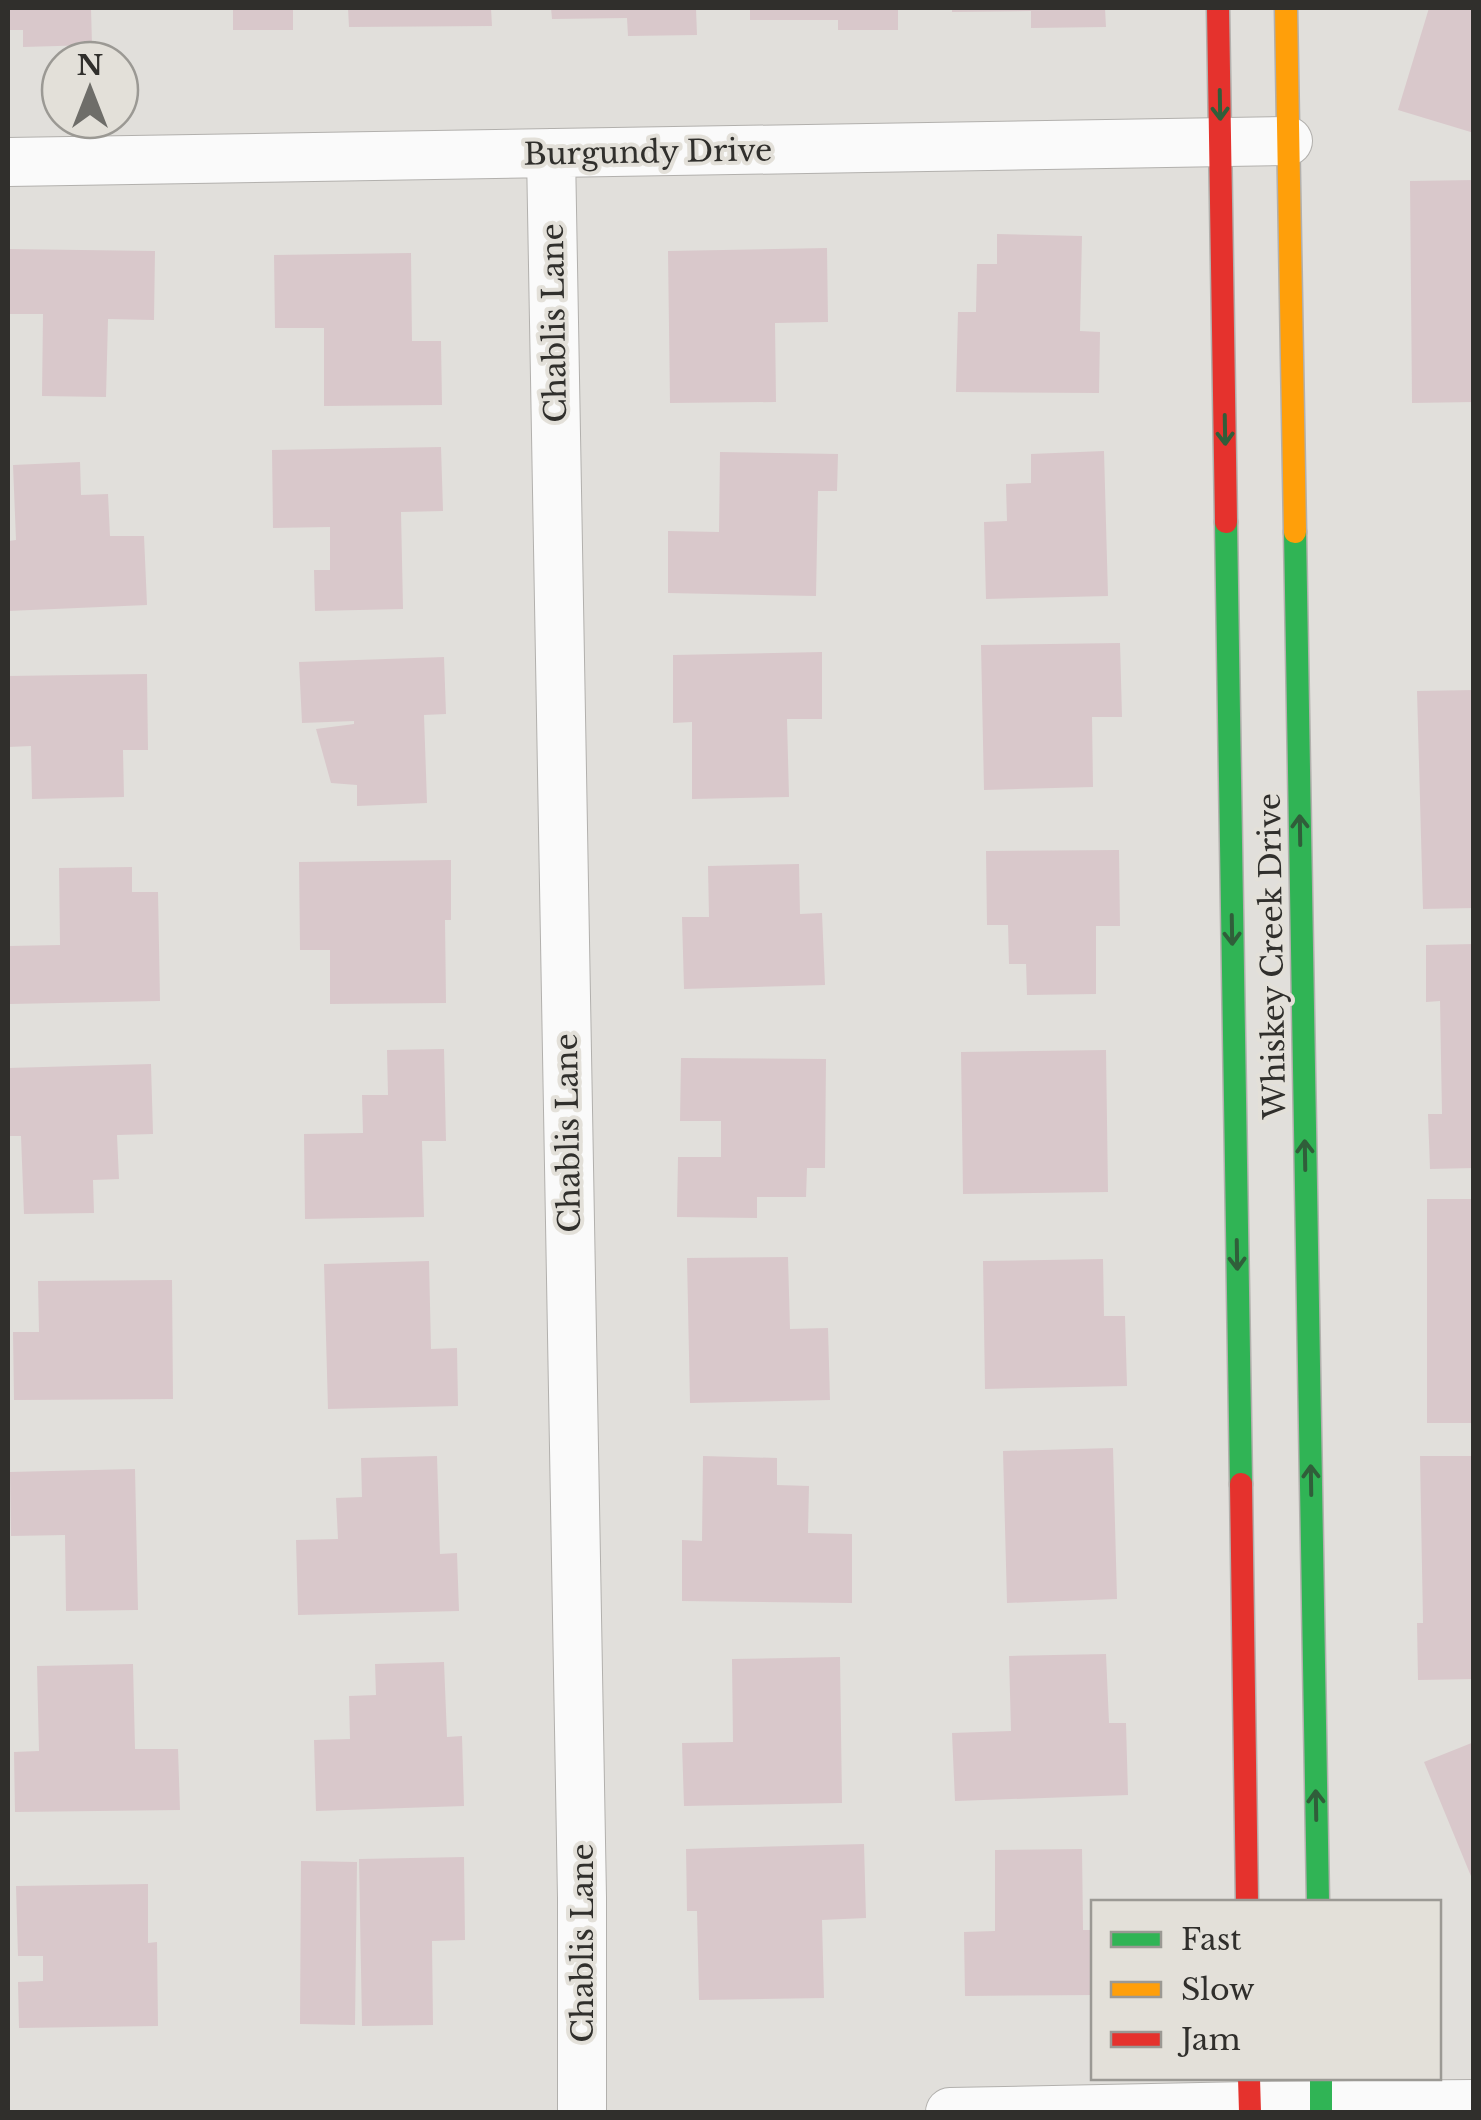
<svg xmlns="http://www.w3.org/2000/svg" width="1481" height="2120" font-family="'Libre Baskerville',serif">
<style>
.building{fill:#d9c8cb}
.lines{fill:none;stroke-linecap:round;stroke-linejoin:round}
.street-casing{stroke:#b2b0ad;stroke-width:50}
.fast-casing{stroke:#b2b0ad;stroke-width:25}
.slow-casing{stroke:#b2b0ad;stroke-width:25}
.jam-casing{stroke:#b2b0ad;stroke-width:25}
.street{stroke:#fafafa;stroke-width:48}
.fast{stroke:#30b455;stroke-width:22}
.slow{stroke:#ff9f0a;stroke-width:22}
.jam{stroke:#e5322d;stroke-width:22}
.oneway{stroke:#305e3a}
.labels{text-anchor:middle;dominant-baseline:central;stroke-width:8;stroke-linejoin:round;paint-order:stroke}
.street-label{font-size:30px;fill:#302f2c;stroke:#e3e0d9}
</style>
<rect width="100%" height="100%" fill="#e1dfdb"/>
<path class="building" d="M 8,8 L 91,8 L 92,45 L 23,47 L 23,30 L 8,30 Z
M 233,8 L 293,8 L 293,30 L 233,30 Z
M 348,8 L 491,8 L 492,26 L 349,27 Z
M 551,8 L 696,8 L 697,35 L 628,36 L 627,18 L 552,19 Z
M 750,8 L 898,8 L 898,30 L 838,30 L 838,20 L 750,20 Z
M 952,8 L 1105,8 L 1106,27 L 1031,28 L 1031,11 L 952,12 Z
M 1429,8 L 1474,8 L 1474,133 L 1398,110 Z
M 1474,180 L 1474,402 L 1412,403 L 1410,181 Z
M 997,234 L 1082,236 L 1080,331 L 1100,332 L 1099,393 L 956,392 L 958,312 L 976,312 L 977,264 L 997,264 Z
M 827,248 L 828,322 L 775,323 L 776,402 L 670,403 L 668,251 Z
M 8,249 L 155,251 L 154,320 L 108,319 L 106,397 L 42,396 L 43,314 L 8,314 Z
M 411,253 L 412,341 L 441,341 L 442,405 L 324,406 L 324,328 L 275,328 L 274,255 Z
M 441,447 L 443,511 L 401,512 L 403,609 L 315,611 L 314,570 L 330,570 L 330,527 L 273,528 L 272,450 Z
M 1104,451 L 1108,596 L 986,599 L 984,522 L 1007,521 L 1006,484 L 1031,483 L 1031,454 Z
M 720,452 L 838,454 L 837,491 L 818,491 L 816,596 L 668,593 L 668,531 L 719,532 Z
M 80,462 L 81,495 L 108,494 L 110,536 L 144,536 L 147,605 L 8,611 L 8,541 L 16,540 L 13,465 Z
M 1120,643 L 1122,717 L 1092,717 L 1093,787 L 984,790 L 981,645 Z
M 822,652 L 822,719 L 787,719 L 789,797 L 692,799 L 692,722 L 673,723 L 673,655 Z
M 444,657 L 446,714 L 424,715 L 427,803 L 357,806 L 357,785 L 331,783 L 316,729 L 354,724 L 354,721 L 302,723 L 299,662 Z
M 147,674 L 148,750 L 123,750 L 124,797 L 32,799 L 31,746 L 8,747 L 8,676 Z
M 1474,690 L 1474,908 L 1423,909 L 1417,691 Z
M 1119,850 L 1120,926 L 1096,926 L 1096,994 L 1027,995 L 1026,964 L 1009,964 L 1008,925 L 987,925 L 986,851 Z
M 451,860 L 451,920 L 445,920 L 446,1003 L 330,1004 L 330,950 L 300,950 L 299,862 Z
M 799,864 L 800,914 L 822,913 L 825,985 L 684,989 L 682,917 L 709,917 L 708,866 Z
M 132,867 L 132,892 L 158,892 L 160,1001 L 10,1004 L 10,946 L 60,945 L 59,868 Z
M 1474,944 L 1474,1168 L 1430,1169 L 1428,1114 L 1442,1114 L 1440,1001 L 1426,1002 L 1426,945 Z
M 444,1049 L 446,1141 L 422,1141 L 424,1217 L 305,1219 L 304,1134 L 363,1133 L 362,1095 L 388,1095 L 387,1050 Z
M 1106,1050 L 1108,1192 L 963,1194 L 961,1052 Z
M 681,1058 L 826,1059 L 825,1168 L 807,1168 L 806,1197 L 757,1197 L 757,1218 L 677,1217 L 678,1157 L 721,1157 L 721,1121 L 680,1121 Z
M 151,1064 L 153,1134 L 117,1135 L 119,1179 L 93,1180 L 94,1213 L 24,1214 L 21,1136 L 8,1136 L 8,1068 Z
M 1427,1199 L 1474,1199 L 1474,1423 L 1427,1423 Z
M 788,1257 L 790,1329 L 828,1328 L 830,1400 L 690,1403 L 687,1258 Z
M 1103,1259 L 1104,1316 L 1125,1316 L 1127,1386 L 985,1389 L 983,1261 Z
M 429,1261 L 431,1349 L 457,1348 L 458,1406 L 328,1409 L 324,1264 Z
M 172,1280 L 173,1399 L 14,1400 L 13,1332 L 39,1332 L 38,1281 Z
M 1113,1448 L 1117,1599 L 1007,1603 L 1003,1451 Z
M 437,1456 L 440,1554 L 457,1553 L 459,1611 L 298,1615 L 296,1540 L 338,1539 L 336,1498 L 362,1497 L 361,1458 Z
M 703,1456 L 777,1458 L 777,1485 L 809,1486 L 808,1533 L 852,1534 L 852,1603 L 682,1601 L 682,1540 L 702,1541 Z
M 1420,1456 L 1474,1456 L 1474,1679 L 1418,1680 L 1417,1623 L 1423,1623 Z
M 135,1469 L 138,1610 L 66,1611 L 65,1535 L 11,1536 L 10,1472 Z
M 1106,1654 L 1109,1723 L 1126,1723 L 1128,1795 L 955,1801 L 952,1733 L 1011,1731 L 1009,1656 Z
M 840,1657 L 842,1803 L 684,1806 L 682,1743 L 733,1742 L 732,1659 Z
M 444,1662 L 447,1737 L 462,1736 L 464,1806 L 316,1811 L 314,1740 L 350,1739 L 349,1696 L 376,1695 L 375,1664 Z
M 133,1664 L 135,1749 L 178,1749 L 180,1810 L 15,1812 L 14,1752 L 39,1751 L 37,1666 Z
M 1474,1742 L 1474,1881 L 1473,1881 L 1424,1762 Z
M 864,1844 L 866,1918 L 822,1920 L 824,1998 L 699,2000 L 697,1911 L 687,1911 L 686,1849 Z
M 1082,1849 L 1083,1930 L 1094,1930 L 1094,1995 L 965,1996 L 964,1932 L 995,1931 L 995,1850 Z
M 464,1857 L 465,1940 L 432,1941 L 433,2025 L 362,2026 L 359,1859 Z
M 301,1861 L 357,1862 L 355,2025 L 300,2024 Z
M 148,1884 L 148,1943 L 157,1942 L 158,2026 L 19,2028 L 18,1982 L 43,1981 L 43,1956 L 18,1956 L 16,1886 Z"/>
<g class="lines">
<defs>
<path id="street" d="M 551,153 L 582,1898 L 582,2112
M 8,162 L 1288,141
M 950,2112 L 1250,2106 L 1474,2104"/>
<path id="fast" d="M 1226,522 L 1241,1484
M 1295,532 L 1318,1902
M 1321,2078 L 1321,2112"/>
<path id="slow" d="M 1286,8 L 1295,532"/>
<path id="jam" d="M 1218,8 L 1226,522
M 1241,1484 L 1247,1902
M 1249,2078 L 1250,2112"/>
</defs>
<use href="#street" class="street-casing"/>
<use href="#fast" class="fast-casing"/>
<use href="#slow" class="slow-casing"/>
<use href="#jam" class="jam-casing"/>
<use href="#street" class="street"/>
<use href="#fast" class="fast"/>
<use href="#slow" class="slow"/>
<use href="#jam" class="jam"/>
</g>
<defs><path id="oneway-shaft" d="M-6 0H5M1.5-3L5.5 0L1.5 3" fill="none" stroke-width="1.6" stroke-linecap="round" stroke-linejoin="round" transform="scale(2.5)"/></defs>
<g class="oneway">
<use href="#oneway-shaft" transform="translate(1220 105) rotate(89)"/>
<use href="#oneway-shaft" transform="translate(1225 430) rotate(89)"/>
<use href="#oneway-shaft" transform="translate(1300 830) rotate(-91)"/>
<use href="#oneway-shaft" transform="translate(1232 930) rotate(89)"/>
<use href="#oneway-shaft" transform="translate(1305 1155) rotate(-91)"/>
<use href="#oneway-shaft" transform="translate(1237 1255) rotate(89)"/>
<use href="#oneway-shaft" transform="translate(1311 1480) rotate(-91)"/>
<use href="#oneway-shaft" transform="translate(1316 1805) rotate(-91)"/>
</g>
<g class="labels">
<g class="street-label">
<text transform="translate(648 152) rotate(-1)">Burgundy Drive</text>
<text transform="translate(554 323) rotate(-91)">Chablis Lane</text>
<text transform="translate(1272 956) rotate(-91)">Whiskey Creek Drive</text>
<text transform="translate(568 1133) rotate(-91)">Chablis Lane</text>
<text transform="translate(582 1943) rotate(-90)">Chablis Lane</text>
</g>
</g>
<rect width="1481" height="2120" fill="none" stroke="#302f2c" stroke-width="20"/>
<rect x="1091" y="1900" width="350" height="180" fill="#e3e0d9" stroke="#9b9994" stroke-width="2.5"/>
<rect x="1111" y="1932" width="50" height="15" fill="#30b455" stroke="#9b9994" stroke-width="2.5"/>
<text x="1181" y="1950" font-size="30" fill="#302f2c">Fast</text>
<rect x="1111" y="1982" width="50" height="15" fill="#ff9f0a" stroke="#9b9994" stroke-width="2.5"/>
<text x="1181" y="2000" font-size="30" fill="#302f2c">Slow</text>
<rect x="1111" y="2032" width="50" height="15" fill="#e5322d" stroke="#9b9994" stroke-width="2.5"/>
<text x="1181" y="2050" font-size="30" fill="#302f2c">Jam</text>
<g transform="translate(90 90)"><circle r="48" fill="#e3e0d9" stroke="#9b9994" stroke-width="2.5"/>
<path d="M0-8L18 38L0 25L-18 38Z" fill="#6e6d69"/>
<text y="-15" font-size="28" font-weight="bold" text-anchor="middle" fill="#302f2c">N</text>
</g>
</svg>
